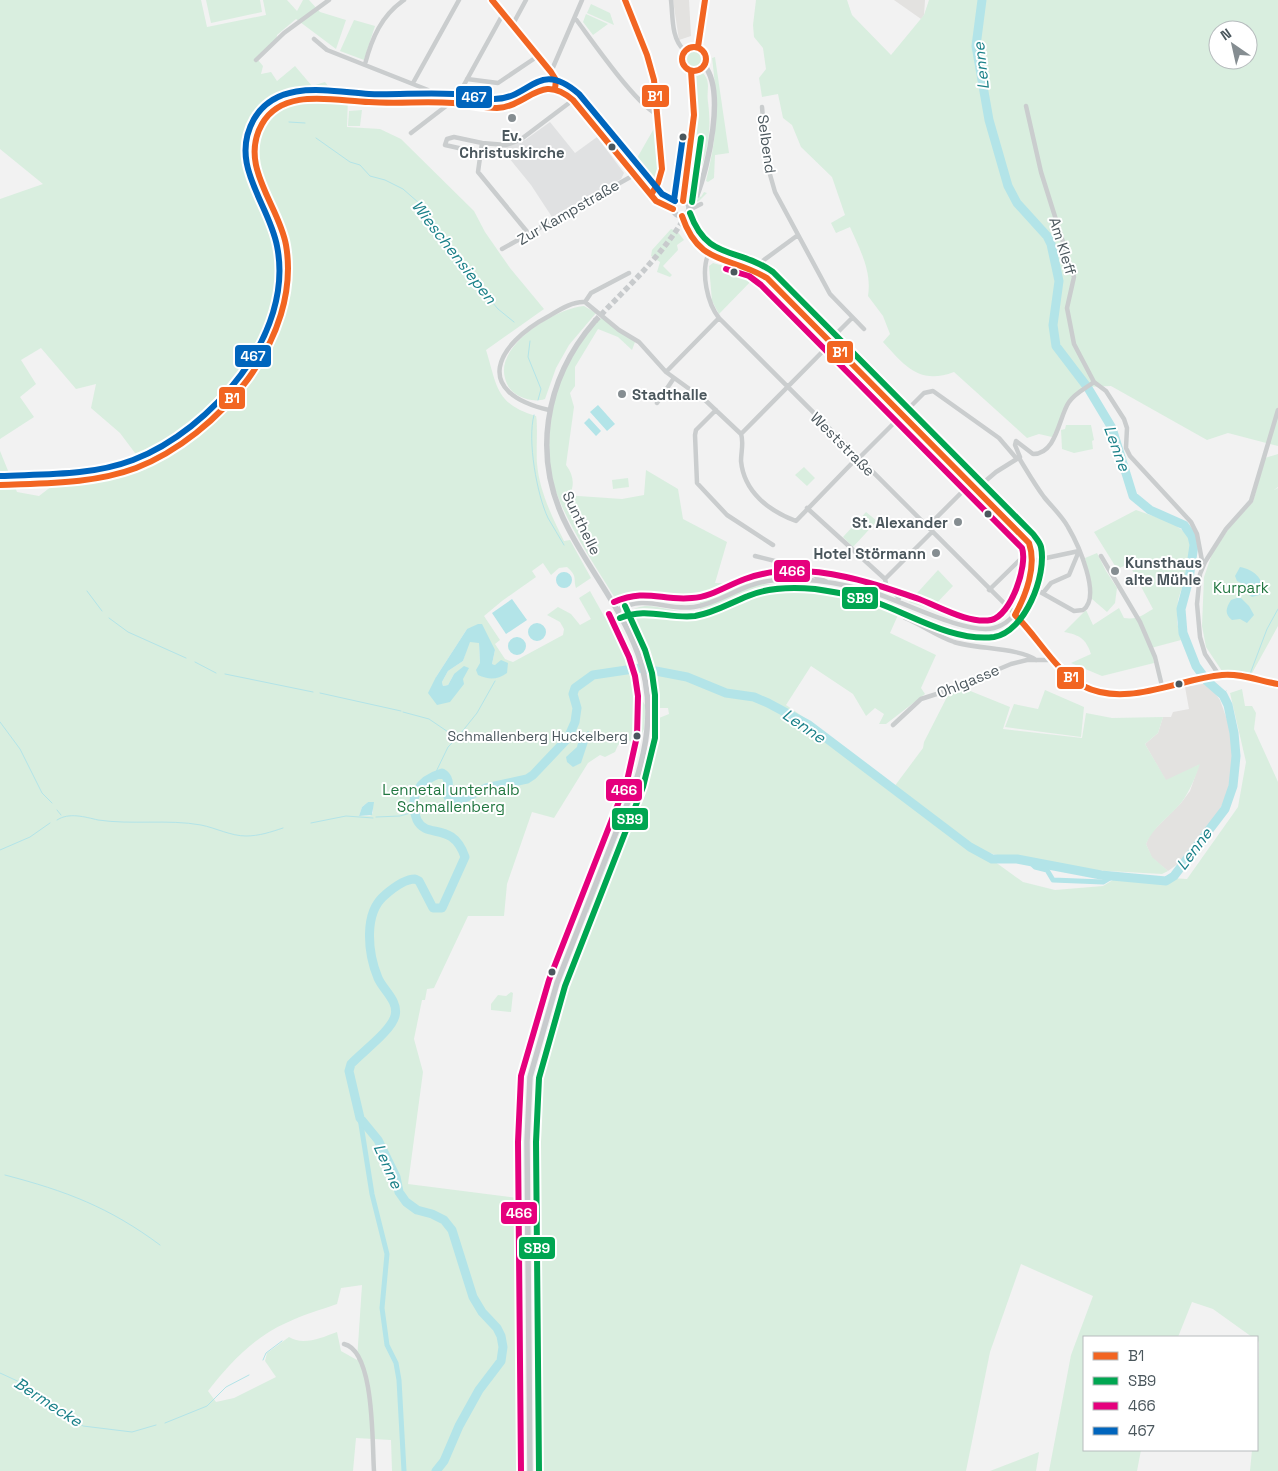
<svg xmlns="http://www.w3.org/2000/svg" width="1278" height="1471" font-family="'Space Grotesk',sans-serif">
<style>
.commercial{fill:#e3e2e0}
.education{fill:#e0e1e2}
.green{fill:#d9eedf;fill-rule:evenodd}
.water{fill:#b3e4e8}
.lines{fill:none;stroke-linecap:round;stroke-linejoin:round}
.stream{stroke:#b3e4e8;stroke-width:1}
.canal{stroke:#b3e4e8;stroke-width:5}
.river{stroke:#b3e4e8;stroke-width:9}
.major-tunnel{stroke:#c8cbcd;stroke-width:5.5;stroke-dasharray:5.5 3;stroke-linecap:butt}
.minor{stroke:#cacdce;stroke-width:4.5}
.major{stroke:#c8cbcd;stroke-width:5.5}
.bus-1-casing{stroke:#fff;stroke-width:10}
.bus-2-casing{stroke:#fff;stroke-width:10}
.bus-3-casing{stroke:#fff;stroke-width:10}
.bus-4-casing{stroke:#fff;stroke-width:10}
.bus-1{stroke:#f26522;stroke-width:6}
.bus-2{stroke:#00a651;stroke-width:6}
.bus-3{stroke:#e5007d;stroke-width:6}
.bus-4{stroke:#0065bd;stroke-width:6}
.poi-dot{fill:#858d91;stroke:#fff;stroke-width:2}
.bus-dot{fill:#4b575d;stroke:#fff;stroke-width:2}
.labels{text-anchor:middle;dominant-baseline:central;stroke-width:4;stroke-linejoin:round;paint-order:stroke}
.bus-label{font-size:14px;fill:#4b575d;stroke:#fff;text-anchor:end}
.poi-label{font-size:15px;font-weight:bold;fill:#4b575d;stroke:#fff;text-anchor:start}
.street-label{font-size:15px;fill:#4b575d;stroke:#fff}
.park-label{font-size:15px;fill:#227741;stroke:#fff}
.water-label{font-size:16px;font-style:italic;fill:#1b8189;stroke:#fff}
.line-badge{stroke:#fff;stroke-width:2}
.badge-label{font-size:14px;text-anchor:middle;font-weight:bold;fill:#fff}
</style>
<rect width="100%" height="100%" fill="#f2f2f2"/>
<path class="commercial" d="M 673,0 L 689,0 L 691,36 L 679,40 Z
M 894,0 L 925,0 L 924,15 L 921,19 Z
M 1208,683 L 1220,700 L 1235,742 L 1234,765 L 1228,792 L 1219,811 L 1182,861 L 1168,871 L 1152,858 L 1146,844 L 1150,834 L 1181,803 L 1190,791 L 1199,765 L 1166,781 L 1145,744 L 1158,733 L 1163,717 L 1171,717 L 1173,712 L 1189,709 L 1185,687 Z"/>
<path class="education" d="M 550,122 L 575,153 L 597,137 L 624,173 L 621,179 L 552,217 L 531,185 L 500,147 L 525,140 Z"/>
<path class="green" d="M 0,0 L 201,0 L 207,27 L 266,15 L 263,0 L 287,0 L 297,11 L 303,0 L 309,0 L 320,12 L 346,20 L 336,49 L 296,19 L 277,35 L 276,42 L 258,60 L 263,66 L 261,74 L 271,72 L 277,81 L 295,66 L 312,86 L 325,82 L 335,95 L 348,97 L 347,127 L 380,129 L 401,139 L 474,211 L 485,232 L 510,268 L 544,309 L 486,350 C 497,385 495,404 536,416 C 538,423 536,452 537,463 C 539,490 552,517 564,541 L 570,540 L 591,578 L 576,588 C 573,578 578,577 567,567 L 559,568 L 551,575 L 543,563 L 532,571 L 536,577 L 502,601 L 484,616 L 500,640 L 495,644 L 505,659 L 513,662 L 563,635 L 564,629 L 560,622 L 547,615 L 558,607 L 571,614 L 580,625 L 591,619 L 579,598 L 590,591 L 604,616 L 618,629 L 628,644 L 638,671 L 642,700 L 645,705 L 645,718 L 644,729 L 637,744 L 627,740 L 618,745 L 615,752 L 605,757 L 600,755 L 588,763 L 554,818 L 532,812 L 507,884 L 504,916 L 468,916 L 434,988 L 427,989 L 425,1000 L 422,1000 L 414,1039 L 423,1072 L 408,1184 L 517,1198 L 518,1471 L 392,1471 L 391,1440 L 356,1438 L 353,1471 L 0,1471 L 0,488 L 15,487 L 17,492 L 39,496 L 52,486 L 117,479 L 147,469 L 120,433 L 91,408 L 96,384 L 76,389 L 41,348 L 21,360 L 36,384 L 20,397 L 34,417 L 0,439 L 0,199 L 43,184 L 0,149 ZM 467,629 L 495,650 L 492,664 L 495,665 L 480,663 L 479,642 L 469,642 L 463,661 L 448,671 L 442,682 L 443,686 L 448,685 L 454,674 L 450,701 L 436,677 ZM 368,802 L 373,802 L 373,813 L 370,816 L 359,816 L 362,807 ZM 362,1285 L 357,1360 L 341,1351 L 337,1332 C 321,1338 303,1346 289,1337 L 267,1353 L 265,1361 L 276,1377 L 234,1398 L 216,1402 L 208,1391 C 229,1364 254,1337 286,1323 C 302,1315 320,1310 337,1304 L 341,1288 Z
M 206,0 L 260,0 L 262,12 L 211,23 Z
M 756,0 L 847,0 L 852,15 L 891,55 L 924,15 L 929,0 L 1278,0 L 1278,446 L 1228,433 L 1207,440 L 1111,386 L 1084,387 L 1073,396 L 1052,437 L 1039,434 L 1027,438 L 954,372 C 919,385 905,366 883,342 L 890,334 L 883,316 L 868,296 C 872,271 860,250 850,227 L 836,233 L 831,223 L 845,215 L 832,177 L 801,147 L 792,125 L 783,118 L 778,94 L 762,97 L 759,78 L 766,69 L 763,48 L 754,37 L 753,25 ZM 1218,30 L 1248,30 L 1248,60 L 1218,60 Z
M 591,4 L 610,13 L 614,25 L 587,13 Z
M 586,14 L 608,24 L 593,35 L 583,22 Z
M 354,20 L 375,26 L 364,60 L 340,51 Z
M685 59a9 9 0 1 1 18 0a9 9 0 1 1-18 0Z
M 715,57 L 729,153 L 715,155 L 714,178 L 708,182 L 706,181 C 718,133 718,106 712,58 Z
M 702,72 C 712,82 706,90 708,102 C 713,140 704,158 694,194 L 701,197 L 704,192 L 707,193 L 699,201 L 691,204 L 687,199 L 688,192 L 695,159 L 697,119 L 694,79 L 696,74 Z
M 362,110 L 360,126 L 348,126 L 349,111 Z
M 656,125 L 659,170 L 652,183 L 633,165 Z
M 671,229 L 677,231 L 684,240 L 677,245 L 678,250 L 663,266 L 672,275 L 670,277 L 657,272 L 660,262 L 651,256 L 652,250 Z
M 713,263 L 752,274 L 755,277 L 719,314 L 712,301 L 709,266 Z
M 584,306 L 596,313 L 569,345 L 556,368 L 545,399 C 536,402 527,400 519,396 C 511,392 507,386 505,378 C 495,345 556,308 584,306 Z
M 602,317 L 635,342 L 632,350 L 618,337 L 598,329 L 575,367 L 575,386 L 570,393 L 574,407 L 566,465 C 573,474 575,484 570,494 L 564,495 L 622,499 L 644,495 L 646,470 L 678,489 L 683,519 L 727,542 L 715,583 L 817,585 L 853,590 L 893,603 L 898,615 L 890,633 L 936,655 L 921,688 L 925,694 L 886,724 L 879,724 L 884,714 L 875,708 L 866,716 L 853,694 L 811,666 L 786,705 C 824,730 858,760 894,787 L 923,748 L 924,742 L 949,693 L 963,688 L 1010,707 L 1003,729 L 1082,738 L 1086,713 L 1112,718 L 1163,717 L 1158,733 L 1145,744 L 1166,780 L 1200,764 C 1195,778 1190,791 1181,803 C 1169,817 1153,827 1146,844 L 1152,857 L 1168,871 L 1162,874 L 1053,868 L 980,851 L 1023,882 L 1055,890 L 1103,886 L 1121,875 L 1187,879 L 1238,807 L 1246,762 L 1230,693 L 1242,689 L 1245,706 L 1252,706 L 1256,713 L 1254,729 L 1278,782 L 1278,1471 L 1250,1471 L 1252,1450 L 1257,1450 L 1259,1343 L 1257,1337 L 1252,1337 L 1213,1309 L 1192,1302 L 1178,1337 L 1084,1337 L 1084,1450 L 1141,1450 L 1137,1471 L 1049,1471 L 1071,1355 L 1093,1296 L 1021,1264 L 990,1352 L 966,1471 L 535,1471 L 533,1101 L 549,1023 L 571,958 L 588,919 L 588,911 L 639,783 L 659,718 L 669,714 L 668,708 L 659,708 L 655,701 L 651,679 L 628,614 C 646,594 678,619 700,610 L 700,595 C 671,601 642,585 615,598 C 594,564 570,529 556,492 C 543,457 550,404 564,369 C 570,354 590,329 602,317 Z
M 1066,425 L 1091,425 L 1094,440 L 1092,441 L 1093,449 L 1074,453 L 1062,449 L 1061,430 L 1065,429 Z
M 0,451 L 11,478 L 0,480 Z
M 1278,454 L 1278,487 L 1274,490 L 1278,488 L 1278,626 L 1251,675 L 1222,671 L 1206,647 L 1202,626 L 1204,577 L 1212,554 L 1230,527 L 1253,502 L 1265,458 Z
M 804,467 L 815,478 L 807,486 L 795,475 Z
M 628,478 L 629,487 L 613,489 L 612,480 Z
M 1136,510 L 1173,523 L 1189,536 L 1191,559 L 1178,600 L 1177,622 L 1181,640 L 1151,648 L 1154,663 L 1102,676 L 1071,663 L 1091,654 C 1086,639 1080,635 1064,632 L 1086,610 L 1093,625 L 1119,608 L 1124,618 C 1137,620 1143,615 1153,609 L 1129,564 L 1117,569 L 1094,532 Z
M 866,512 L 877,521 L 853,547 L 843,537 Z
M 1097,553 L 1106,571 L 1117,588 L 1115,603 L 1107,612 L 1092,599 L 1092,590 L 1085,558 Z
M 938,570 L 953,586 L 931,609 L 909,602 Z
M 1045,690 L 1084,707 L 1081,737 L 1005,727 L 1014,704 L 1038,709 Z
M 511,992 L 513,993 L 511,1012 L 491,1010 L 491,1004 L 498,995 L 506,996 Z
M 1039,1452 L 1036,1471 L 990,1471 Z"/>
<path class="water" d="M 598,405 L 615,424 L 607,431 L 590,412 Z
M 589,418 L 601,431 L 596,436 L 584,423 Z
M 1240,567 C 1254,570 1264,578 1263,594 L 1252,597 L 1245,592 L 1245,585 L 1237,581 L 1235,576 Z
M556 580a8 8 0 1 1 16 0a8 8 0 1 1-16 0Z
M 1240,597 L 1249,606 L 1254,615 L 1247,623 L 1240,619 L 1232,620 C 1224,614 1226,608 1231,600 Z
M 512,599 L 527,620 L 506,634 L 492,613 Z
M528 632a9 9 0 1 1 18 0a9 9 0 1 1-18 0Z
M 478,624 L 482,624 L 495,650 L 492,664 L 495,665 L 501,660 L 508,663 L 507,673 C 497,680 489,680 478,675 L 476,670 L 480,663 L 479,643 L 470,642 L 463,661 L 448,671 L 442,682 L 443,686 L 448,685 L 454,674 L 464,666 L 469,668 L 463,679 L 464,684 L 450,702 L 437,705 L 428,693 L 436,677 L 467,629 Z
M508 646a9 9 0 1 1 18 0a9 9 0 1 1-18 0Z
M 588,731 L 591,733 L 581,763 L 573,767 L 567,762 L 566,757 L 577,747 L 579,739 Z
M 368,802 L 374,802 L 372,815 L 359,816 L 362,807 Z"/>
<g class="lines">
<path class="stream" d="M 289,122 L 305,123
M 316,138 L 350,162 L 360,165 L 370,176 L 385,180 L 403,189 L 419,203 L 433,220 L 466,271 L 498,309 L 514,322
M 530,341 L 528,357 L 541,389 L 538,400
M 534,415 C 527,440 537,495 548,518 C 553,527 559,536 564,545
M 87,591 L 102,611
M 109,618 L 128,632 L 186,658
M 195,662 L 216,673
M 225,674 L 313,692
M 1250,674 L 1267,629 L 1278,609
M 320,693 L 401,711
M 1223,695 L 1226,691
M 403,712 L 429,719 L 457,738 L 448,747 L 434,776
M 0,722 L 20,749 L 42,793 L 52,803
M 457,738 L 477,713 L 495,681
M 57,810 L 61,815
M 376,817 L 400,816 L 414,812
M 57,820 C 69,812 85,817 98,820 C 132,825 168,819 201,825 C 216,828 231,836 246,836 C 259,836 271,832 283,828
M 311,823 L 346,816 L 373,818
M 0,850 L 30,837 L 50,823
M 5,1175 C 66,1191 109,1207 160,1245
M 263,1360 L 266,1353 L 282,1341
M 0,1373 L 26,1385 L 83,1426 L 132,1432 L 156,1425
M 165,1423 L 207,1406 L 226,1387 L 249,1375"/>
<path class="canal" d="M 1030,862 L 1035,867 L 1047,870 L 1053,880 L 1103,882 L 1113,876
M 360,1118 L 372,1194 L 387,1254 L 382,1308 L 387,1345 L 396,1363 L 399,1380 L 404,1471"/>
<path class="river" d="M 436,1471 L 444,1461 L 459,1426 L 479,1390 L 501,1361 L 503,1347 L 501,1336 L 497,1328 L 482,1312 L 473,1297 L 452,1230 L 444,1220 L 432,1214 L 417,1210 L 406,1202 L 399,1192 L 396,1177 L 378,1140 L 360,1118 L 349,1071 L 351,1064 C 362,1052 391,1031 395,1016 C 399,1001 383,990 378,978 C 368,954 363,913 385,895 C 393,888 404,879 415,879 L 419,881 L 433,908 L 442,908 L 465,857 C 452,820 427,840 417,820 C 408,796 419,780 442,773 C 451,778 448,787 448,797 L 456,802 L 486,788 L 527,779 L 533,775 L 568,738 L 575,722 L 577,708 L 573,694 L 575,688 L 593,675 L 640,668 L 687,677 L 726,693 L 754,697 L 768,703 L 809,725 L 970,847 L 992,859 L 1017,859 L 1101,875 L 1166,881 L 1174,876 L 1225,809 L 1233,786 L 1236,756 L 1234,733 L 1228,705 L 1223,695 L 1207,681 L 1196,666 L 1183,633 L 1181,609 L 1189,579 L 1194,545 L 1192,536 L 1184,525 L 1150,510 L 1133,496 L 1112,428 L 1088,388 L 1056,346 L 1053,325 L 1059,281 L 1051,244 L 1047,236 L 1017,203 L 1008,186 L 989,120 L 976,46 L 982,0"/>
<path class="major-tunnel" d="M 595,321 C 633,281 673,246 697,195"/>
<path class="minor" d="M 492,0 L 551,72 L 556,80 L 555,89
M 625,0 L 647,55 L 654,80 L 662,169 L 658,183 L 651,195
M 671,0 C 673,17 671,38 684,50
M 575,18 C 591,39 638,108 659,115
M 513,24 L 526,0
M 314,39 L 327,50 L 428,90 L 435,103
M 256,60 L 284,33 L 329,0
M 365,64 C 372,38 381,16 404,0
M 551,72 L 582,0
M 467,79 L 498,83 L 538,56
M 413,83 L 459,0
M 454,103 L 503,14
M 1026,106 L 1041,172 L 1074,277 L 1067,308 L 1074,344 L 1094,382 L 1106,391 L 1124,419 L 1127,428 L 1126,448 L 1130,456 L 1191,522 L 1197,534 L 1203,566
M 762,107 L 767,164 L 775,192 L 830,294 L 864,329
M 411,133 L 450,103
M 481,153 L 445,145 L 447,139 L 454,137 L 482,143
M 689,210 L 701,204
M 529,234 L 478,172 L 482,143 L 506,145 L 520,140 L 573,100
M 502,249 L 634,175
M 708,255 C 701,273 707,303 719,318 L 1020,619 C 1041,642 1055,669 1083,685 C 1118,707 1182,679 1221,675 C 1240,673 1260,681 1278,684
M 753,268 L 798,235
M 585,302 L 591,293 L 629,273
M 829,341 L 852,318
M 831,343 L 741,434 C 744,442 741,452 741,461 C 744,492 769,511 796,521 L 857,458
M 666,372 L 719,318
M 657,403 L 674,378
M 549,410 C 472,392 495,345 549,316 C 559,310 573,301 585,302 L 619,330 L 639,342 L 666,372 L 706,401 L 741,434
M 716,410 L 696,430 L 695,435 L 697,483 L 727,515 L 773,545
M 1019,458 C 1027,471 1035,485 1044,497 C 1052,507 1062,516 1068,527 C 1078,544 1102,597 1083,610 L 1074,611 L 1026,584
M 858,459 L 924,393 L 933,391 L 999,438 L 1017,459
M 976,489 L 996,472 L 1020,457 L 1015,445 L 1016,441 L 1033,454 C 1057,454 1059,416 1069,402 C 1075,393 1086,388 1094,382
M 807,508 L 885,579 L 886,584 L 899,598 L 898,601
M 927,527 L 970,484
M 755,556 L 799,567 L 827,582
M 1101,556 L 1140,622 L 1155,657 L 1162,686
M 1032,561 L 1079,551
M 885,579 L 932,532
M 989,590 L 1032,548
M 1043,593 L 1051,583 L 1069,575 L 1079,551
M 617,610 C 647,594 665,611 694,607 C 716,604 734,590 755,584 C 791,573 843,583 878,594 C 905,603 968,635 994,628 C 1024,620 1028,583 1033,556 L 1032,548 L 1027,540 L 767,278 C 733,253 694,268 682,216
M 905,618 C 922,625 937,636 954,642 C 976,649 1021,648 1036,660
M 1219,675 L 1205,654 L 1200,637 L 1197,604 L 1200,574 L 1205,562 L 1226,529 L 1251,501 L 1278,410
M 893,725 L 921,699 L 949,690 L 1011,664 L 1027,660 L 1052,660
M 344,1344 C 375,1351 372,1444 374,1471"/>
<path class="major" d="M682 59a12 12 0 1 1 24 0a12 12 0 1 1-24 0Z
M 698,47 L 705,0
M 697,195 C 708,167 726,90 704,65
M673 208a8 8 0 1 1 16 0a8 8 0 1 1-16 0Z
M 683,201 L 694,115 L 690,79 L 691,71
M 0,485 C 46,482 92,484 136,468 C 217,440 304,335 286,245 C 278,207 237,163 262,123 C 270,112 281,104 294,101 C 316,95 339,101 360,102 C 391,104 423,101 454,103 C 467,104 480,107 494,108 C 524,111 544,67 573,100 L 656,201 L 666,207 L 673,209
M 530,1471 L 527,1142 L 530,1077 L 557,983 L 635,784 C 649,741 654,698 638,654 C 622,609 590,571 568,528 C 531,458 544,380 595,321"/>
<defs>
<path id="bus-1" d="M 492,0 L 551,72 L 556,80 L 555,89
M 625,0 L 647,55 L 654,80 L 662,169 L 658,183 L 651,195
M682 59a12 12 0 1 1 24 0a12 12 0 1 1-24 0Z
M 698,47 L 705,0
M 683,201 L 694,115 L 691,71
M 682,216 C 699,266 728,255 767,278 L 1029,543 C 1037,566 1026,595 1015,615 C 1038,637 1055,671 1083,686 C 1126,708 1178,679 1222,675 C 1240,673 1260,681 1278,684
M 0,485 C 45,483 93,484 136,468 C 218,436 302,338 286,245 C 279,205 238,166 262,124 C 283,87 335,101 369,102 C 397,104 425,101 453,103 C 468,104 482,108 497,108 C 530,106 540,72 573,100 L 656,201 L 673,209"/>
<path id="bus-2" d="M 692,202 L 701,138
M 620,618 C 646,607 669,619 695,616 C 714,613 730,603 748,596 C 769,587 793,587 815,589 C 836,592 858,596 878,603 C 913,616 955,642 994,637 C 1025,632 1047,575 1041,547 C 1040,542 1036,538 1033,534 L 773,272 C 738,247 707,261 690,213
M 539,1471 L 536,1142 L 539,1078 L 565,986 L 643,787 L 655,738 L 655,695 L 652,673 L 645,650 L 625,606"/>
<path id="bus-3" d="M 614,602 C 646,588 661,601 692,598 C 711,597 728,585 745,579 C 777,567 814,570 846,577 C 871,582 895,591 919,599 C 940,607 969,624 991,620 C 1011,616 1028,565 1022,548 L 761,285 L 749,276 L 726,269
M 521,1471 L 518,1142 L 521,1076 L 549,980 L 627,781 L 637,736 L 638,696 L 635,676 L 629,657 L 609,614"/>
<path id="bus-4" d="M 674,200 L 683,136
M 0,476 C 44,474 91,476 133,460 C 211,430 295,334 277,246 C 269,203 228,165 254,119 C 278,78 332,92 369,94 C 398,95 426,92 454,94 C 468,95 481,99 494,99 C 531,99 538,58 579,94 L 662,194 L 675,201"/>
</defs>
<use href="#bus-1" class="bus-1-casing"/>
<use href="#bus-2" class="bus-2-casing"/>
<use href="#bus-3" class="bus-3-casing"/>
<use href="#bus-4" class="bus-4-casing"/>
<use href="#bus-1" class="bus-1"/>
<use href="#bus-2" class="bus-2"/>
<use href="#bus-3" class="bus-3"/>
<use href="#bus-4" class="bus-4"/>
</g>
<g class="poi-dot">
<circle cx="512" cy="118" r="5"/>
<circle cx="622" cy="394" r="5"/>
<circle cx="958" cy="522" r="5"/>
<circle cx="936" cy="553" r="5"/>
<circle cx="1115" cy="571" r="5"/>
</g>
<g class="bus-dot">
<circle cx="683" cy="137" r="4.5"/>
<circle cx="612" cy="147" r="4.5"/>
<circle cx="734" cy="272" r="4.5"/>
<circle cx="988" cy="514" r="4.5"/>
<circle cx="1179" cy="684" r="4.5"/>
<circle cx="637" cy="736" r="4.5"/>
<circle cx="552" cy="972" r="4.5"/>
</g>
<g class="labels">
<g class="bus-label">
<text x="628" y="736">Schmallenberg Huckelberg</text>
</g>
<g class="poi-label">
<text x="512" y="135" text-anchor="middle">Ev.<tspan x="512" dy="17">Christuskirche</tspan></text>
<text x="632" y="394">Stadthalle</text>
<text x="948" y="522" text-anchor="end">St. Alexander</text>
<text x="926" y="553" text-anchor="end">Hotel Störmann</text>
<text x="1125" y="562">Kunsthaus<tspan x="1125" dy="17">alte Mühle</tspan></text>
</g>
<g class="street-label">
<text transform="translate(767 144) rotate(82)">Selbend</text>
<text transform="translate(568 212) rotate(-30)">Zur Kampstraße</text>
<text transform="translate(1063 246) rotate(73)">Am Kleff</text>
<text transform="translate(843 444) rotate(45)">Weststraße</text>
<text transform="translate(582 523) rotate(64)">Sunthelle</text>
<text transform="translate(968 681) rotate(-22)">Ohlgasse</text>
</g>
<g class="park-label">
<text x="1241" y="587">Kurpark</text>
<text x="451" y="789">Lennetal unterhalb<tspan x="451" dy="17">Schmallenberg</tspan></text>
</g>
<g class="water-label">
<text transform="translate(981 66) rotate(-96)">Lenne</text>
<text transform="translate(454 252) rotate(52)">Wieschensiepen</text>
<text transform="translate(1117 448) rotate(70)">Lenne</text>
<text transform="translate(804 726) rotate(34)">Lenne</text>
<text transform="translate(1194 849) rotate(-53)">Lenne</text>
<text transform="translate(388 1166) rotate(66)">Lenne</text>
<text transform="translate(48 1402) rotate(33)">Bermecke</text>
</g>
</g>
<g class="line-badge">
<rect x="641" y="84" width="29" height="24" rx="5" fill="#f26522"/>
<rect x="455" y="85" width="38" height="24" rx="5" fill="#0065bd"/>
<rect x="826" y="340" width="28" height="24" rx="5" fill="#f26522"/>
<rect x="234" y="344" width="38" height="24" rx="5" fill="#0065bd"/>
<rect x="218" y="386" width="28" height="24" rx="5" fill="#f26522"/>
<rect x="773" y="559" width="38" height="24" rx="5" fill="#e5007d"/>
<rect x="841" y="586" width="38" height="24" rx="5" fill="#00a651"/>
<rect x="1056" y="666" width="29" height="24" rx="5" fill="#f26522"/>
<rect x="605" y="778" width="38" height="24" rx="5" fill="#e5007d"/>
<rect x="611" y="807" width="38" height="24" rx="5" fill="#00a651"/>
<rect x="500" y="1201" width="38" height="24" rx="5" fill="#e5007d"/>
<rect x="518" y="1236" width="38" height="24" rx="5" fill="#00a651"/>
</g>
<g class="badge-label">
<text x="655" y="101">B1</text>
<text x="474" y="102">467</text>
<text x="840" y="357">B1</text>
<text x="253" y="361">467</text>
<text x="232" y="403">B1</text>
<text x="792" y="576">466</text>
<text x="860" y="603">SB9</text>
<text x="1071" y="682">B1</text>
<text x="624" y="795">466</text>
<text x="630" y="824">SB9</text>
<text x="519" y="1218">466</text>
<text x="537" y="1253">SB9</text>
</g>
<rect x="1083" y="1336" width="175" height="115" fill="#ffffff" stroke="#b7bcbe"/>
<rect x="1093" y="1352" width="25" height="8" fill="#f26522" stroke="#b7bcbe"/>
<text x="1128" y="1361" font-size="15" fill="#4b575d">B1</text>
<rect x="1093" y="1377" width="25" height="8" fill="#00a651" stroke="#b7bcbe"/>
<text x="1128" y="1386" font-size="15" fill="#4b575d">SB9</text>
<rect x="1093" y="1402" width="25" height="8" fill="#e5007d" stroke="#b7bcbe"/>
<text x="1128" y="1411" font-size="15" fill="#4b575d">466</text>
<rect x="1093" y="1427" width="25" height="8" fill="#0065bd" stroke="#b7bcbe"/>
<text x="1128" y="1436" font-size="15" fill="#4b575d">467</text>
<g transform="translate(1233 45) rotate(326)"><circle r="24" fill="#ffffff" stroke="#b7bcbe"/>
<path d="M0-4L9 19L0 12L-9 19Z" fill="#858d91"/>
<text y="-8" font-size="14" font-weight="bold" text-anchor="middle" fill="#4b575d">N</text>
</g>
</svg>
